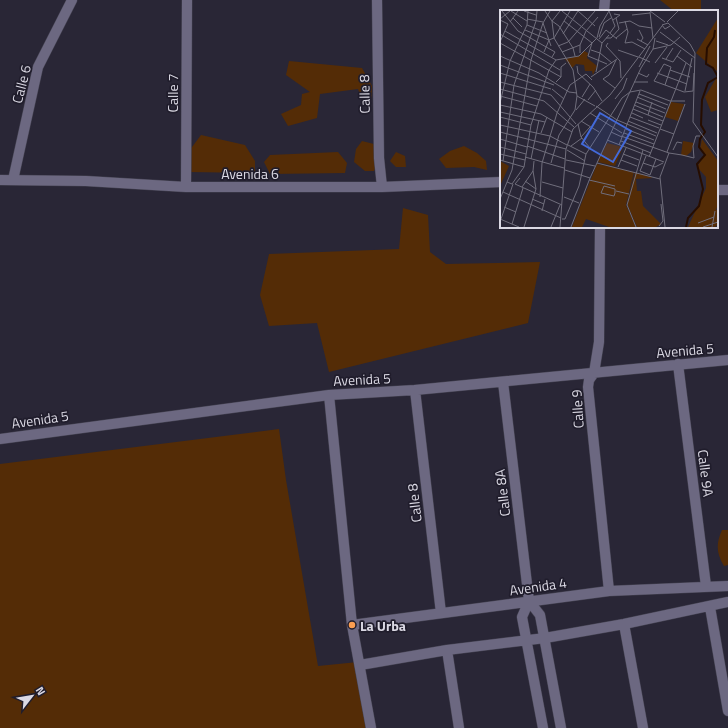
<svg xmlns="http://www.w3.org/2000/svg" width="728" height="728" font-family="'Titillium Web',sans-serif">
<style>
.green{fill:#542c06}
.lines{fill:none;stroke-linecap:round;stroke-linejoin:round}
.minor-casing{stroke:#454352;stroke-width:11}
.minor{stroke:#6c6881;stroke-width:10}
.poi-dot{fill:#fb9e51;stroke:#201d2c;stroke-width:1.5}
.labels{text-anchor:middle;dominant-baseline:central;stroke-width:3.5;stroke-linejoin:round;paint-order:stroke}
.street-label{font-size:14px;fill:#dbd9e4;stroke:#201d2c}
.poi-label{font-size:14px;font-weight:bold;fill:#dbd9e4;stroke:#201d2c;text-anchor:start}
.inset-river{fill:none;stroke:#260d00;stroke-width:2}
.inset-road{fill:none;stroke:#706e7c;stroke-width:1}
.view{fill:#436ada;fill-opacity:0.15;stroke:#436ada;stroke-width:2}
.inset-edge{fill:none;stroke:#dbd9e4;stroke-width:2}
</style>
<rect width="100%" height="100%" fill="#292636"/>
<path class="green" d="M 660,0 L 701,0 L 701,11 L 674,11 Z
M 289,61 L 362,68 L 372,86 L 371,101 L 362,100 L 358,89 L 320,94 L 317,118 L 288,126 L 281,114 L 301,105 L 302,94 L 310,92 L 286,75 Z
M 201,135 L 245,145 L 255,161 L 255,173 L 189,172 L 189,151 Z
M 362,141 L 374,144 L 379,158 L 374,171 L 365,171 L 354,162 L 356,149 Z
M 464,146 L 477,153 L 486,161 L 487,170 L 474,167 L 446,168 L 439,159 L 450,151 Z
M 338,152 L 347,163 L 345,173 L 270,174 L 264,162 L 270,155 Z
M 396,152 L 405,156 L 406,167 L 396,167 L 390,161 Z
M 403,208 L 428,215 L 430,252 L 446,264 L 540,262 L 528,323 L 329,372 L 317,323 L 269,326 L 260,295 L 269,254 L 399,249 Z
M 279,429 L 286,480 L 318,666 L 358,662 L 368,728 L 0,728 L 0,464 Z
M 722,530 L 728,530 L 728,565 L 724,566 C 716,553 716,543 722,530 Z"/>
<g class="lines">
<defs>
<path id="minor" d="M 377,0 L 379,158 L 382,187
M 604,11 L 605,0
M 0,180 L 86,181 L 186,187 L 382,187 L 501,182
M 13,180 L 38,67 L 72,0
M 186,187 L 187,0
M 717,190 L 728,190
M 600,227 L 599,342 L 594,373 L 589,380 L 588,387 L 609,591
M 678,364 L 706,586
M 503,382 L 529,601 L 522,617 L 543,728
M 415,390 L 441,613
M 329,395 L 352,625 L 371,728
M 0,439 L 329,395 L 415,390 L 728,360
M 529,601 L 540,615 L 561,728
M 710,607 L 728,711
M 624,624 L 643,728
M 352,625 L 609,591 L 728,586
M 447,650 L 459,728
M 360,665 L 447,650 L 545,638 L 624,624 L 728,602"/>
</defs>
<use href="#minor" class="minor-casing"/>
<use href="#minor" class="minor"/>
</g>
<circle class="poi-dot" cx="352" cy="625" r="4"/>
<g class="labels">
<g class="street-label">
<text transform="translate(21 84) rotate(-76)">Calle 6</text>
<text transform="translate(172 93) rotate(-90)">Calle 7</text>
<text transform="translate(364 94) rotate(-91)">Calle 8</text>
<text x="250" y="173">Avenida 6</text>
<text transform="translate(685 350) rotate(-5)">Avenida 5</text>
<text transform="translate(362 379) rotate(-3)">Avenida 5</text>
<text transform="translate(577 409) rotate(-94)">Calle 9</text>
<text transform="translate(40 419) rotate(-8)">Avenida 5</text>
<text transform="translate(706 473) rotate(83)">Calle 9A</text>
<text transform="translate(502 493) rotate(-97)">Calle 8A</text>
<text transform="translate(414 503) rotate(-97)">Calle 8</text>
<text transform="translate(538 586) rotate(-8)">Avenida 4</text>
</g>
<g class="poi-label">
<text x="360" y="625">La Urba</text>
</g>
</g>
<g transform="translate(500 10)">
<rect width="218" height="218" fill="#292636"/>
<path d="M 218,8 L 218,62 L 196,43 ZM 84,41 L 88,43 L 87,48 L 97,56 L 93,65 L 92,61 L 85,61 L 84,55 L 76,54 L 72,58 L 65,49 L 79,46 ZM 218,65 L 218,100 L 211,102 L 205,87 ZM 171,92 L 184,94 L 178,111 L 165,107 ZM 202,129 L 218,151 L 218,194 L 216,200 L 218,200 L 218,214 L 215,217 L 188,217 L 206,178 L 206,167 L 197,157 L 205,144 L 200,139 ZM 183,131 L 194,133 L 191,142 L 186,146 L 181,145 ZM 107,133 L 123,137 L 115,156 L 98,152 ZM 0,151 L 9,156 L 0,176 ZM 97,154 L 134,162 L 126,195 L 136,217 L 109,217 L 86,209 L 82,217 L 72,217 ZM 135,162 L 153,168 L 136,169 L 137,181 L 141,181 L 143,196 L 161,214 L 156,217 L 137,217 L 127,194 Z" fill="#542c06"/>
<path class="inset-river" d="M 186,217 L 188,208 L 199,196 L 203,179 L 197,154 L 205,145 L 199,137 L 200,129 L 205,122 L 201,115 L 202,90 L 208,73 L 218,67 L 213,58 L 206,54 L 207,38 L 214,27 L 215,20"/>
<path class="inset-road" d="M 2,1 L 18,21 L 55,42 L 52,47M 11,1 L 27,11M 24,1 L 36,5M 45,1 L 52,11 L 54,28 L 73,60 L 77,86 L 75,100M 62,1 L 102,33M 78,1 L 95,16M 109,1 L 115,16 L 110,23M 150,1 L 165,12M 150,2 L 153,28M 132,5 L 150,3M 13,8 L 22,17M 0,9 L 10,1M 27,9 L 43,12M 0,10 L 8,14 L 0,32M 113,10 L 120,5 L 114,4M 52,11 L 59,16 L 73,38 L 75,46M 52,11 L 60,1M 64,11 L 92,33 L 88,46 L 107,54M 125,11 L 128,22 L 125,33 L 132,32 L 145,39M 10,12 L 18,1M 167,12 L 178,1M 43,13 L 51,36M 119,13 L 130,11 L 139,16 L 152,18M 27,15 L 47,23M 170,16 L 165,19 L 162,15 L 168,13 L 190,34 L 195,43 L 193,112 L 218,147M 25,20 L 49,30 L 54,28 L 70,1M 139,20 L 143,28 L 141,31M 5,21 L 56,50M 160,22 L 195,48M 0,24 L 60,60M 63,24 L 78,1M 99,27 L 104,13 L 111,8M 106,28 L 111,28 L 119,19 L 116,8M 116,28 L 127,19M 99,29 L 106,20 L 117,29M 137,29 L 148,35M 156,31 L 168,35M 0,33 L 61,67M 108,33 L 106,36 L 120,51 L 121,68M 58,36 L 68,32 L 95,1M 153,39 L 171,35 L 180,27M 91,40 L 100,43 L 112,53M 118,40 L 138,47M 44,42 L 49,30M 62,42 L 80,35M 80,43 L 80,35 L 86,21 L 98,7M 0,46 L 39,63 L 69,82 L 77,83M 177,46 L 192,57M 139,47 L 150,52M 162,48 L 173,52 L 181,40M 166,49 L 173,38M 155,53 L 167,37M 0,55 L 54,75M 77,56 L 78,63 L 93,77 L 102,91M 139,57 L 150,36M 170,60 L 190,67M 96,62 L 102,33 L 109,25M 0,63 L 51,79M 138,63 L 147,67 L 149,64M 157,63 L 187,74M 91,67 L 117,49M 0,72 L 51,85 L 76,114M 56,72 L 61,67 L 61,57 L 66,53M 134,72 L 148,72M 165,75 L 171,57 L 164,54 L 154,71 L 165,75 L 184,82 L 193,81M 115,78 L 103,69 L 109,65 L 116,50M 0,79 L 44,91 L 74,117M 52,79 L 64,89M 185,81 L 192,48M 193,81 L 194,63M 139,84 L 168,95M 0,86 L 37,96M 77,86 L 95,96M 82,87 L 90,74M 137,87 L 166,99M 115,89 L 123,79 L 127,68M 88,90 L 96,80M 136,92 L 165,103M 0,93 L 10,51 L 27,15 L 28,1M 0,95 L 41,104 L 72,122M 134,95 L 163,107M 96,96 L 117,110 L 156,126M 133,99 L 163,111M 76,100 L 85,89M 0,102 L 45,112M 90,103 L 122,123M 132,103 L 143,108M 148,105 L 152,92M 0,107 L 31,115M 130,107 L 159,118M 148,110 L 161,115M 81,111 L 99,122M 128,111 L 157,123M 78,114 L 81,127 L 90,138M 0,115 L 50,126 L 67,135M 126,119 L 154,130M 160,119 L 174,124M 0,122 L 66,139M 111,122 L 122,127M 41,123 L 47,107M 124,123 L 154,134M 121,126 L 169,143 L 160,167 L 165,217M 81,127 L 90,117M 0,129 L 27,137M 107,130 L 164,152M 121,131 L 151,143M 68,135 L 86,144M 119,135 L 140,81M 27,136 L 65,149M 71,136 L 82,128M 0,137 L 26,144M 67,140 L 85,151M 173,140 L 177,132 L 182,133M 167,142 L 185,94M 169,143 L 182,145M 0,144 L 25,150M 123,144 L 139,150M 182,145 L 194,148 L 193,136 L 196,126 L 200,126M 146,146 L 140,161 L 150,165 L 156,149M 25,147 L 64,158M 149,147 L 186,53M 31,149 L 39,110M 0,150 L 24,157M 66,150 L 95,156M 121,150 L 137,156M 3,151 L 14,75 L 36,11 L 37,1M 51,153 L 59,125 L 75,100M 97,153 L 160,169M 143,153 L 155,157 L 163,153M 118,157 L 126,138M 65,160 L 90,168M 20,168 L 15,174 L 62,195M 89,170 L 115,176M 25,171 L 36,179M 7,172 L 12,174 L 24,157 L 31,115 L 49,60 L 56,50 L 79,46 L 97,28 L 100,16 L 109,1M 42,172 L 63,178M 22,177 L 33,161 L 34,151M 116,181 L 129,184M 3,182 L 61,208M 115,183 L 115,179 L 104,176 L 101,183 L 114,186 L 115,183M 40,187 L 42,153 L 57,103 L 70,75 L 86,64 L 92,70M 64,187 L 79,193M 0,189 L 12,160 L 31,50 L 43,13 L 50,1M 32,189 L 44,194M 4,197 L 16,202M 42,201 L 45,189M 0,209 L 19,217M 1,209 L 13,174M 62,209 L 65,209 L 79,176 L 86,144 L 122,88 L 130,82 L 141,80 L 170,91 L 185,91M 198,213 L 214,207M 12,214 L 23,178M 159,216 L 163,211 L 161,194M 24,217 L 36,179 L 33,161M 51,217 L 60,195M 60,217 L 66,139 L 73,119 L 110,85 L 162,16M 71,217 L 90,168 L 141,58 L 153,39 L 155,28M 136,217 L 127,195 L 143,140M 203,217 L 218,212M 212,217 L 215,201"/>
<path class="view" d="M 100,103 L 131,121 L 113,152 L 82,134 Z"/>
<rect width="218" height="218" class="inset-edge"/>
</g>
<g transform="translate(32 696) rotate(59)" stroke="#201d2c" stroke-width="3" paint-order="stroke">
<path d="M0-3L7 15L0 10L-7 15Z" fill="#dbd9e4"/>
<text y="-6" font-size="11" font-weight="bold" text-anchor="middle" fill="#dbd9e4">N</text>
</g>
</svg>
